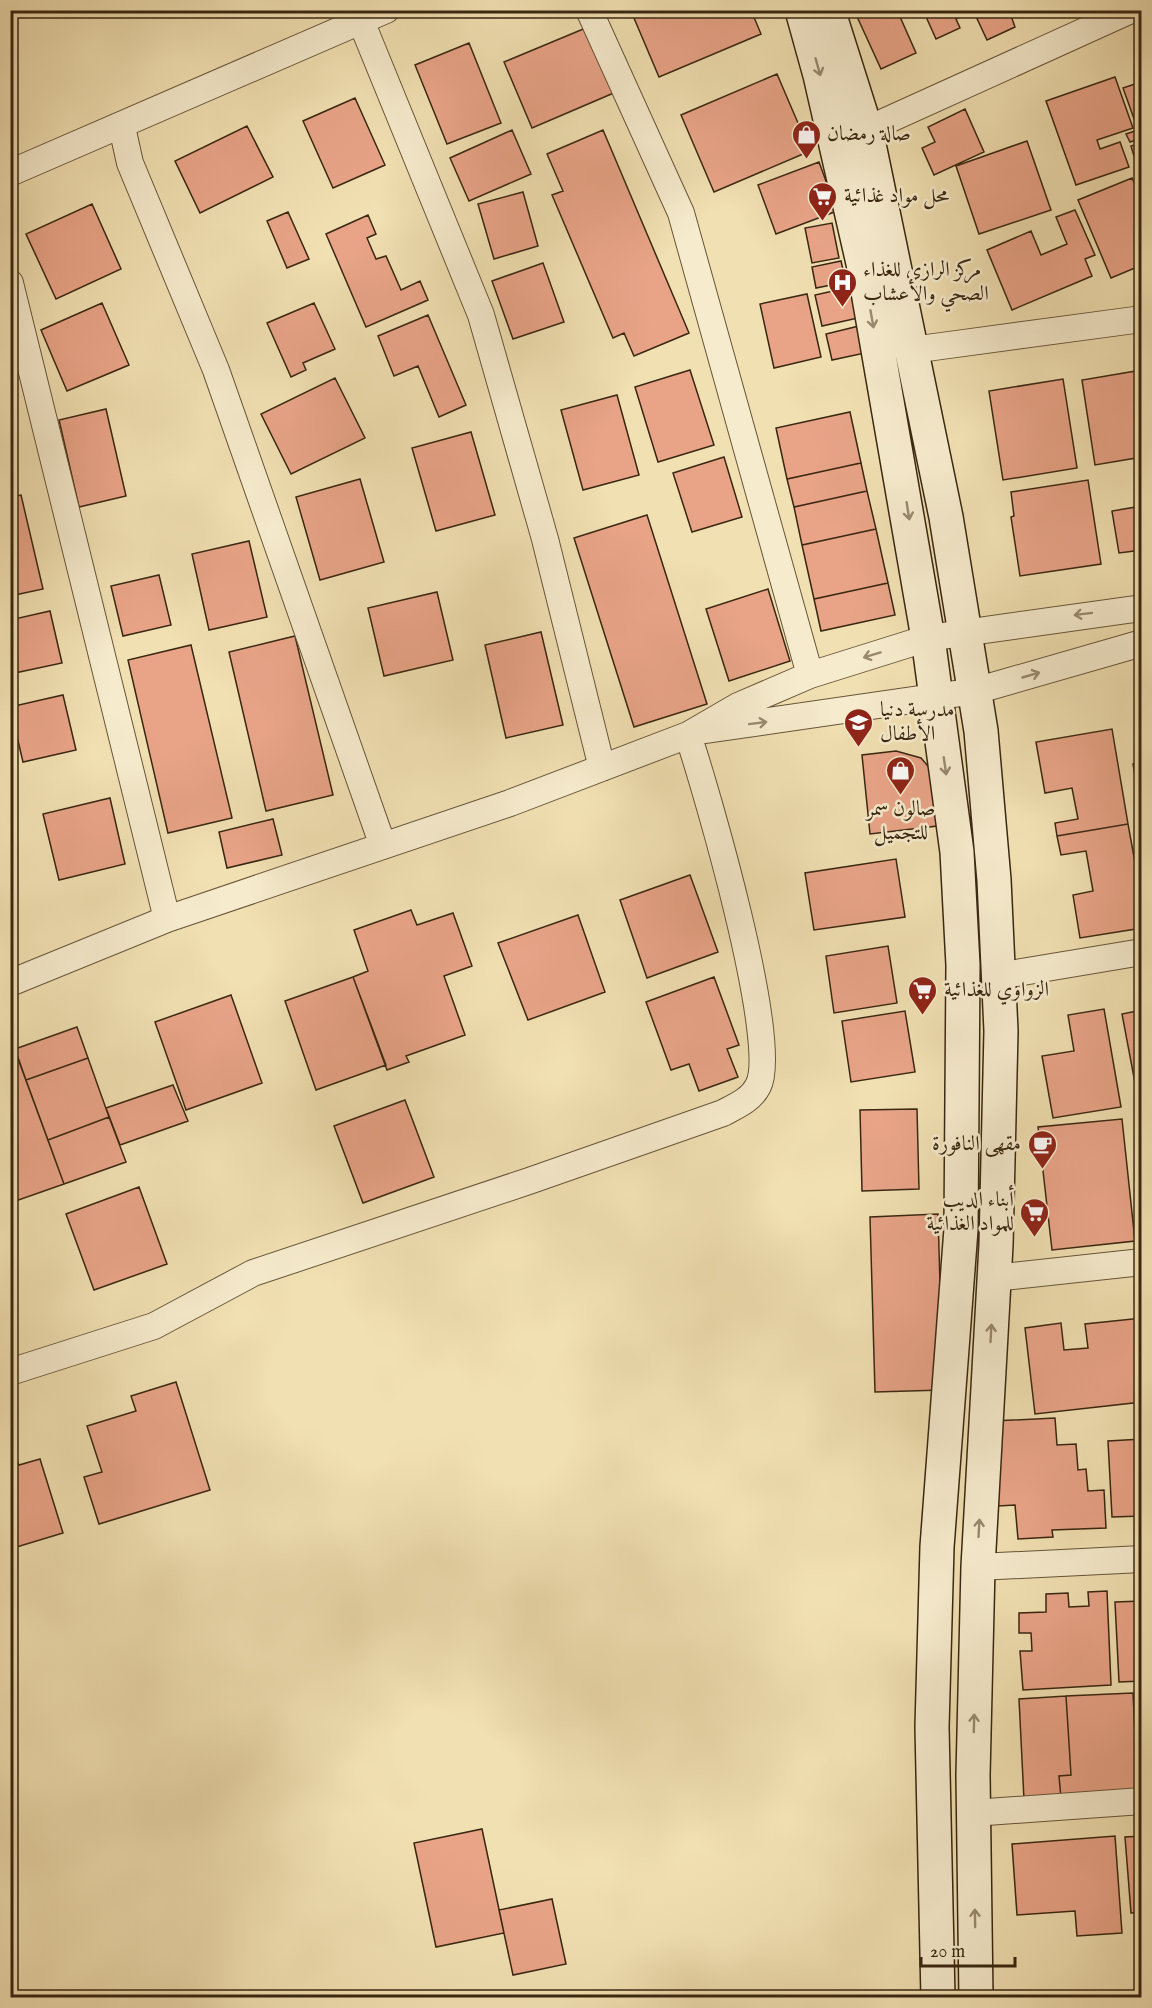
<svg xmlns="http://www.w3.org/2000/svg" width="1152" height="2008" font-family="'IM FELL English',Amiri,serif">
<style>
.building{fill:#e9a488;stroke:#392711;stroke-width:1.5}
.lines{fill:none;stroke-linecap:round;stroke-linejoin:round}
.street-casing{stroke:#675539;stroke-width:28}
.secondary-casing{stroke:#392711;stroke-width:36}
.street{stroke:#f6ebcd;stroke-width:26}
.secondary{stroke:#f6ebcd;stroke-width:33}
.oneway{stroke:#98896f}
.labels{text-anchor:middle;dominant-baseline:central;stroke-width:5;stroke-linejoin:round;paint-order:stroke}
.poi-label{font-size:21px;fill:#392711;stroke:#f6ebcd;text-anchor:start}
</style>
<rect width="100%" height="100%" fill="#f1e0b2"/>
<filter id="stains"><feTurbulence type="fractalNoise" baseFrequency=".00333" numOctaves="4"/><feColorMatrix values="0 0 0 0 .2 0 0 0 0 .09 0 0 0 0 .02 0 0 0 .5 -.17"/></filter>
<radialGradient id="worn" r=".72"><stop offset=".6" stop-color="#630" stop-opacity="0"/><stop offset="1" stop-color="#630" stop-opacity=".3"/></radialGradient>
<path class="building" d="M 751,10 L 761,34 L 659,77 L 631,11 Z
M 854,10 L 897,10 L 916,53 L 881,69 Z
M 923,10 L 973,10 L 956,19 L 960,28 L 936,39 Z
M 973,10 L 1009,10 L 1015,27 L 987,40 Z
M 588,27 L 616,92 L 532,128 L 504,62 Z
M 469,43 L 501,123 L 447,144 L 415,65 Z
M 777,74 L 810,151 L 714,192 L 681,115 Z
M 1115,77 L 1133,128 L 1097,140 L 1100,149 L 1120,142 L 1129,167 L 1076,185 L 1046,101 Z
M 1141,82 L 1142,138 L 1130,142 L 1126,134 L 1138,130 L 1123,88 Z
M 355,98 L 385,165 L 333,188 L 303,121 Z
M 965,109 L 984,152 L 934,175 L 922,148 L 935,142 L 928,127 Z
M 247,126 L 273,177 L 200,213 L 175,161 Z
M 512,130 L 531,174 L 469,201 L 450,158 Z
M 603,130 L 689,333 L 634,356 L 624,333 L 613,338 L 552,195 L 563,191 L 547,154 Z
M 1027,141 L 1051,210 L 979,234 L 956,166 Z
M 1142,143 L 1142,173 L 1139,173 L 1131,146 Z
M 819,162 L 837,211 L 776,234 L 758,185 Z
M 1132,178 L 1137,189 L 1142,187 L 1142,229 L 1139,230 L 1142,265 L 1111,278 L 1078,200 Z
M 523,192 L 538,246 L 494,259 L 478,204 Z
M 92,204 L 121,269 L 56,299 L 26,234 Z
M 1075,210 L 1095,255 L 1085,259 L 1092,276 L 1012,310 L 987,250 L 1031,231 L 1041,255 L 1067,244 L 1056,217 Z
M 288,212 L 309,259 L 287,268 L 267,221 Z
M 368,215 L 376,234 L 367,238 L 376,259 L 386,256 L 401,290 L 420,281 L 428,300 L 366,327 L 326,234 Z
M 832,223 L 839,258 L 812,263 L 805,228 Z
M 841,261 L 846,282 L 816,288 L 812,267 Z
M 543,263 L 564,322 L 513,339 L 492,281 Z
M 851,287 L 858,318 L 822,326 L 815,295 Z
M 807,294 L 821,357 L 774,368 L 760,304 Z
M 102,303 L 129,365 L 67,391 L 41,330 Z
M 314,303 L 335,349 L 303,363 L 306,370 L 291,377 L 267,323 Z
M 428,315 L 466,405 L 439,417 L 418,366 L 394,376 L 378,336 Z
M 859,326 L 865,353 L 832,360 L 826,334 Z
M 690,370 L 714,445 L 658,462 L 635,387 Z
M 1142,370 L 1142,457 L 1095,465 L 1082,380 Z
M 335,378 L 365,438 L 291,474 L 261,414 Z
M 1063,379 L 1077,468 L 1003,480 L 989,391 Z
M 617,395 L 639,475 L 583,490 L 561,410 Z
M 106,409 L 126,496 L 79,507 L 59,420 Z
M 850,412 L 861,463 L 787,479 L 776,428 Z
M 471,432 L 495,515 L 436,531 L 412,448 Z
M 724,457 L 742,517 L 692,532 L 673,473 Z
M 861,463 L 867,491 L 794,507 L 787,479 Z
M 360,479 L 384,562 L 320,580 L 296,497 Z
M 1088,480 L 1101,564 L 1020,576 L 1011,517 L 1014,516 L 1011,492 Z
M 867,491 L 876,529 L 802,545 L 794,507 Z
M 21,495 L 43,589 L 10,596 L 10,497 Z
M 1142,506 L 1142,550 L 1119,553 L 1112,511 Z
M 647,515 L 707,704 L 634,727 L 574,538 Z
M 876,529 L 888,583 L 814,599 L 802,545 Z
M 249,541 L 267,617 L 209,630 L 192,554 Z
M 159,575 L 171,625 L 123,636 L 111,586 Z
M 888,583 L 895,615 L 821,631 L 814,599 Z
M 768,589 L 790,661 L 729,681 L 706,609 Z
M 437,592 L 453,660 L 384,676 L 368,608 Z
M 50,611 L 62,663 L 10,674 L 10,620 Z
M 541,632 L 563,725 L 506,738 L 485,645 Z
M 295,636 L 333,795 L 266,811 L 229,652 Z
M 191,645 L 232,818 L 168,833 L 128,660 Z
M 63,695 L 76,750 L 23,762 L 10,707 Z
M 1112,729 L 1128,824 L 1057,836 L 1055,823 L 1078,819 L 1072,788 L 1045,793 L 1036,742 Z
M 896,751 L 921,758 L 933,772 L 937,826 L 870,834 L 862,755 Z
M 1142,763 L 1142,818 L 1133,764 Z
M 110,798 L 125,864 L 59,880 L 43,814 Z
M 273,819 L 282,855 L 227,868 L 219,832 Z
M 1128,824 L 1142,901 L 1142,928 L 1080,938 L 1073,895 L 1093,891 L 1086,851 L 1061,855 L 1057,836 Z
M 896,859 L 905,917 L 814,930 L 805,873 Z
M 690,875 L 718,952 L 647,978 L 620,900 Z
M 411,910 L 417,925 L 453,913 L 472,966 L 444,976 L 465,1035 L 406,1056 L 409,1062 L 387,1070 L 353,977 L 368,971 L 354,930 Z
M 578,915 L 605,992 L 528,1020 L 498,943 Z
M 888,946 L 897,1003 L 834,1013 L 826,956 Z
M 353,977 L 386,1065 L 316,1090 L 285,1001 Z
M 714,977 L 739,1045 L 727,1049 L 738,1077 L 699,1091 L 689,1064 L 671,1070 L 646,1002 Z
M 231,995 L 262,1083 L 186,1110 L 155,1022 Z
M 1104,1009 L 1121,1107 L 1053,1118 L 1042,1056 L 1074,1051 L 1068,1015 Z
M 1142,1010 L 1142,1103 L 1139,1104 L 1122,1014 Z
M 905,1011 L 915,1072 L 851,1082 L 842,1021 Z
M 77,1027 L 88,1058 L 26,1080 L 15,1049 Z
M 10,1037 L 64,1184 L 10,1203 Z
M 88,1058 L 109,1117 L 48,1140 L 26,1080 Z
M 173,1085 L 188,1121 L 120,1145 L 106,1108 Z
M 405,1100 L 434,1177 L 363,1203 L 334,1126 Z
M 917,1109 L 919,1189 L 862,1191 L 860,1110 Z
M 109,1117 L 126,1162 L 64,1184 L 48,1140 Z
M 1122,1119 L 1135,1241 L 1052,1250 L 1038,1127 Z
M 139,1187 L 167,1264 L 94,1290 L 66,1214 Z
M 938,1214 L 943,1390 L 875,1392 L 870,1217 Z
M 1142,1318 L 1142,1402 L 1035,1414 L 1025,1328 L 1061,1323 L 1064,1350 L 1088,1348 L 1085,1324 Z
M 176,1382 L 210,1490 L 99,1524 L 84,1477 L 102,1472 L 87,1426 L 136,1411 L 131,1396 Z
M 1055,1418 L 1057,1445 L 1076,1444 L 1078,1470 L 1086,1469 L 1088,1491 L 1104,1490 L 1106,1528 L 1052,1530 L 1053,1537 L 1018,1539 L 1015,1505 L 998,1506 L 993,1421 Z
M 1142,1439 L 1142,1516 L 1112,1517 L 1108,1441 Z
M 10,1446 L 19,1465 L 40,1459 L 63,1533 L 10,1549 Z
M 1107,1591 L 1111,1685 L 1023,1690 L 1020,1651 L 1032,1651 L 1031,1633 L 1019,1633 L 1019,1613 L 1046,1612 L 1046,1594 L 1068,1593 L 1069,1607 L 1089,1606 L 1088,1592 Z
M 1142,1601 L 1142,1681 L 1119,1682 L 1115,1602 Z
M 1133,1693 L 1138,1794 L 1061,1798 L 1059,1776 L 1071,1775 L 1066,1696 Z
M 1066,1696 L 1071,1775 L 1059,1776 L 1061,1798 L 1024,1800 L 1019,1699 Z
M 482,1829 L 504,1933 L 436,1947 L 414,1843 Z
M 1115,1836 L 1122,1933 L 1077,1936 L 1075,1911 L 1017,1915 L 1012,1844 Z
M 1142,1836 L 1142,1912 L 1131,1913 L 1125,1837 Z
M 552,1899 L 566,1964 L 513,1975 L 499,1910 Z"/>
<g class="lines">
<defs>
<path id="street" d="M 589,10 L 681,213 L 810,675
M 361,21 L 481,315 L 545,539 L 602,768
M 122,127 L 130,163 L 216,370 L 383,846
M 866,130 L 1131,10
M 10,173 L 386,10
M 10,283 L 167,919
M 912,350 L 1142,319
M 706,730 L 975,691 L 1142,643
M 998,976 L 1142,952
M 10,983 L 167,919 L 510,803 L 688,735 L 738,706 L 810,675 L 928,638 L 1142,608
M 994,1278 L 1142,1262
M 10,1372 L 154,1326 L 253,1273 L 529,1181 L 723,1113 C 736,1106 751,1100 758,1086 C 781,1044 706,789 688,735
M 978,1567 L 1142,1559
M 973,1813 L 1142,1801"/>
<path id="secondary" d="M 802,10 L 820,75 L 863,263 L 928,638 L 957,852 L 963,965 L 961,1229 L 937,1547 L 932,1727 L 938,1998
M 828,10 L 866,130 L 946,517 L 981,731 L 994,880 L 1001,1031 L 996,1245 L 978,1567 L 973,1775 L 976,1998"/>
</defs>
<use href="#street" class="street-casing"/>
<use href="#secondary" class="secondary-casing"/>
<use href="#street" class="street"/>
<use href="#secondary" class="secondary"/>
</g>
<defs><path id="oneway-shaft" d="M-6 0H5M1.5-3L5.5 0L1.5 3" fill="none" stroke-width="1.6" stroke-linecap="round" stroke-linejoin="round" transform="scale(1.5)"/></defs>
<g class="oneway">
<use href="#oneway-shaft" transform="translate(818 67) rotate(74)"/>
<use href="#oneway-shaft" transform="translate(872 319) rotate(80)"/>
<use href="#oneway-shaft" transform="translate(908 511) rotate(81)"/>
<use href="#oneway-shaft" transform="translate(1083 614) rotate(173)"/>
<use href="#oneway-shaft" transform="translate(872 655) rotate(163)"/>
<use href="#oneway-shaft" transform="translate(1031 675) rotate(-16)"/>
<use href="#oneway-shaft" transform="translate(758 723) rotate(-7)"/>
<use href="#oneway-shaft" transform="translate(945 766) rotate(82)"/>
<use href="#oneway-shaft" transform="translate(991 1333) rotate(-87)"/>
<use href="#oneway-shaft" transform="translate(979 1528) rotate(-87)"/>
<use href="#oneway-shaft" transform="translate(974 1723) rotate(-89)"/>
<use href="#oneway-shaft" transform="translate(975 1918) rotate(-91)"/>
</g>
<defs>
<symbol id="shop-pin" viewBox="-11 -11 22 30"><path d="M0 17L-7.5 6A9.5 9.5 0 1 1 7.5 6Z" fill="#8f2418" stroke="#f6ebcd"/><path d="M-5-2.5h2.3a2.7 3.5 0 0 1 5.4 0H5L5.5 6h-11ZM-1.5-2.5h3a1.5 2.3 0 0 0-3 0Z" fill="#fff"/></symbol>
<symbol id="supermarket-pin" viewBox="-11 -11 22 30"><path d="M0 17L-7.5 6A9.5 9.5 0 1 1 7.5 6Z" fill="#8f2418" stroke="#f6ebcd"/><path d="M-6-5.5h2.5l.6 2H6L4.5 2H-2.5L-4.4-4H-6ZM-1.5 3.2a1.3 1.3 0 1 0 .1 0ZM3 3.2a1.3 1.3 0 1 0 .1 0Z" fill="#fff"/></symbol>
<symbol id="hospital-pin" viewBox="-11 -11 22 30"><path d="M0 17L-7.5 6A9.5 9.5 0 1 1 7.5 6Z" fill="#8f2418" stroke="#f6ebcd"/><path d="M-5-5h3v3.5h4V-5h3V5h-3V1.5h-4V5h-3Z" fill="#fff"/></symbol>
<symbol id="school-pin" viewBox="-11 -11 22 30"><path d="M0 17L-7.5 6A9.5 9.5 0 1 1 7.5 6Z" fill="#8f2418" stroke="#f6ebcd"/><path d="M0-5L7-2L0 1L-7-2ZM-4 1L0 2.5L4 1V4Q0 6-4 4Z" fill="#fff"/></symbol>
<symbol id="cafe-pin" viewBox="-11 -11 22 30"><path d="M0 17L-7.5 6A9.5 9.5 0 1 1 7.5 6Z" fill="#8f2418" stroke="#f6ebcd"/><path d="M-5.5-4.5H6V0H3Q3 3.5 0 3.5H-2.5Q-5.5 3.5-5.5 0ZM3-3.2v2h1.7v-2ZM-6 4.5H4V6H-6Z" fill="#fff"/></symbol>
</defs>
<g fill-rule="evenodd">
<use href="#shop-pin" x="790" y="118" width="33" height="45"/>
<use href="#supermarket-pin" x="806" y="180" width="33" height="45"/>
<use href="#hospital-pin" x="826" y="266" width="33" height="45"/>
<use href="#school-pin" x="842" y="706" width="33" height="45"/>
<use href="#shop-pin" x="884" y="754" width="33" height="45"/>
<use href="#supermarket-pin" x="906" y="974" width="33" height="45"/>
<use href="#cafe-pin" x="1026" y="1128" width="33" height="45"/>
<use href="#supermarket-pin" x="1018" y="1196" width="33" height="45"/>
</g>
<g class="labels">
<g class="poi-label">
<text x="827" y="134">صالة رمضان</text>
<text x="844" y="196">محل مواد غذائية</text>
<text x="863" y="270">مركز الرازي للغذاء<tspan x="863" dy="24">الصحي والأعشاب</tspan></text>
<text x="880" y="710">مدرسة دنيا<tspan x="880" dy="24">الأطفال</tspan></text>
<text x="901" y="809" text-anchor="middle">صالون سمر<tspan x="901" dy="24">للتجميل</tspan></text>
<text x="944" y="990">الزواوي للغذائية</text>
<text x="1021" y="1144" text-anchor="end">مقهى النافورة</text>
<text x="1014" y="1200" text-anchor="end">أبناء الديب<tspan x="1014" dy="24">للمواد الغذائية</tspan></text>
</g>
</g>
<rect width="1152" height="2008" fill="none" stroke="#f1e0b2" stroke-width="36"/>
<rect x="12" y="12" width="1128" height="1984" fill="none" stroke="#392711" stroke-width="3"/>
<rect x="18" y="18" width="1116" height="1972" fill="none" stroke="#392711" stroke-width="1.5"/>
<path d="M921 1957v9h94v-9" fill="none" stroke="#392711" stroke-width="3"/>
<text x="930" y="1957" font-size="18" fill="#392711" stroke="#f6ebcd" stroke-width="4.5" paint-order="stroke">20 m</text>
<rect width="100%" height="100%" filter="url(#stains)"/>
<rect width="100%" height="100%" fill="url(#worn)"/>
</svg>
